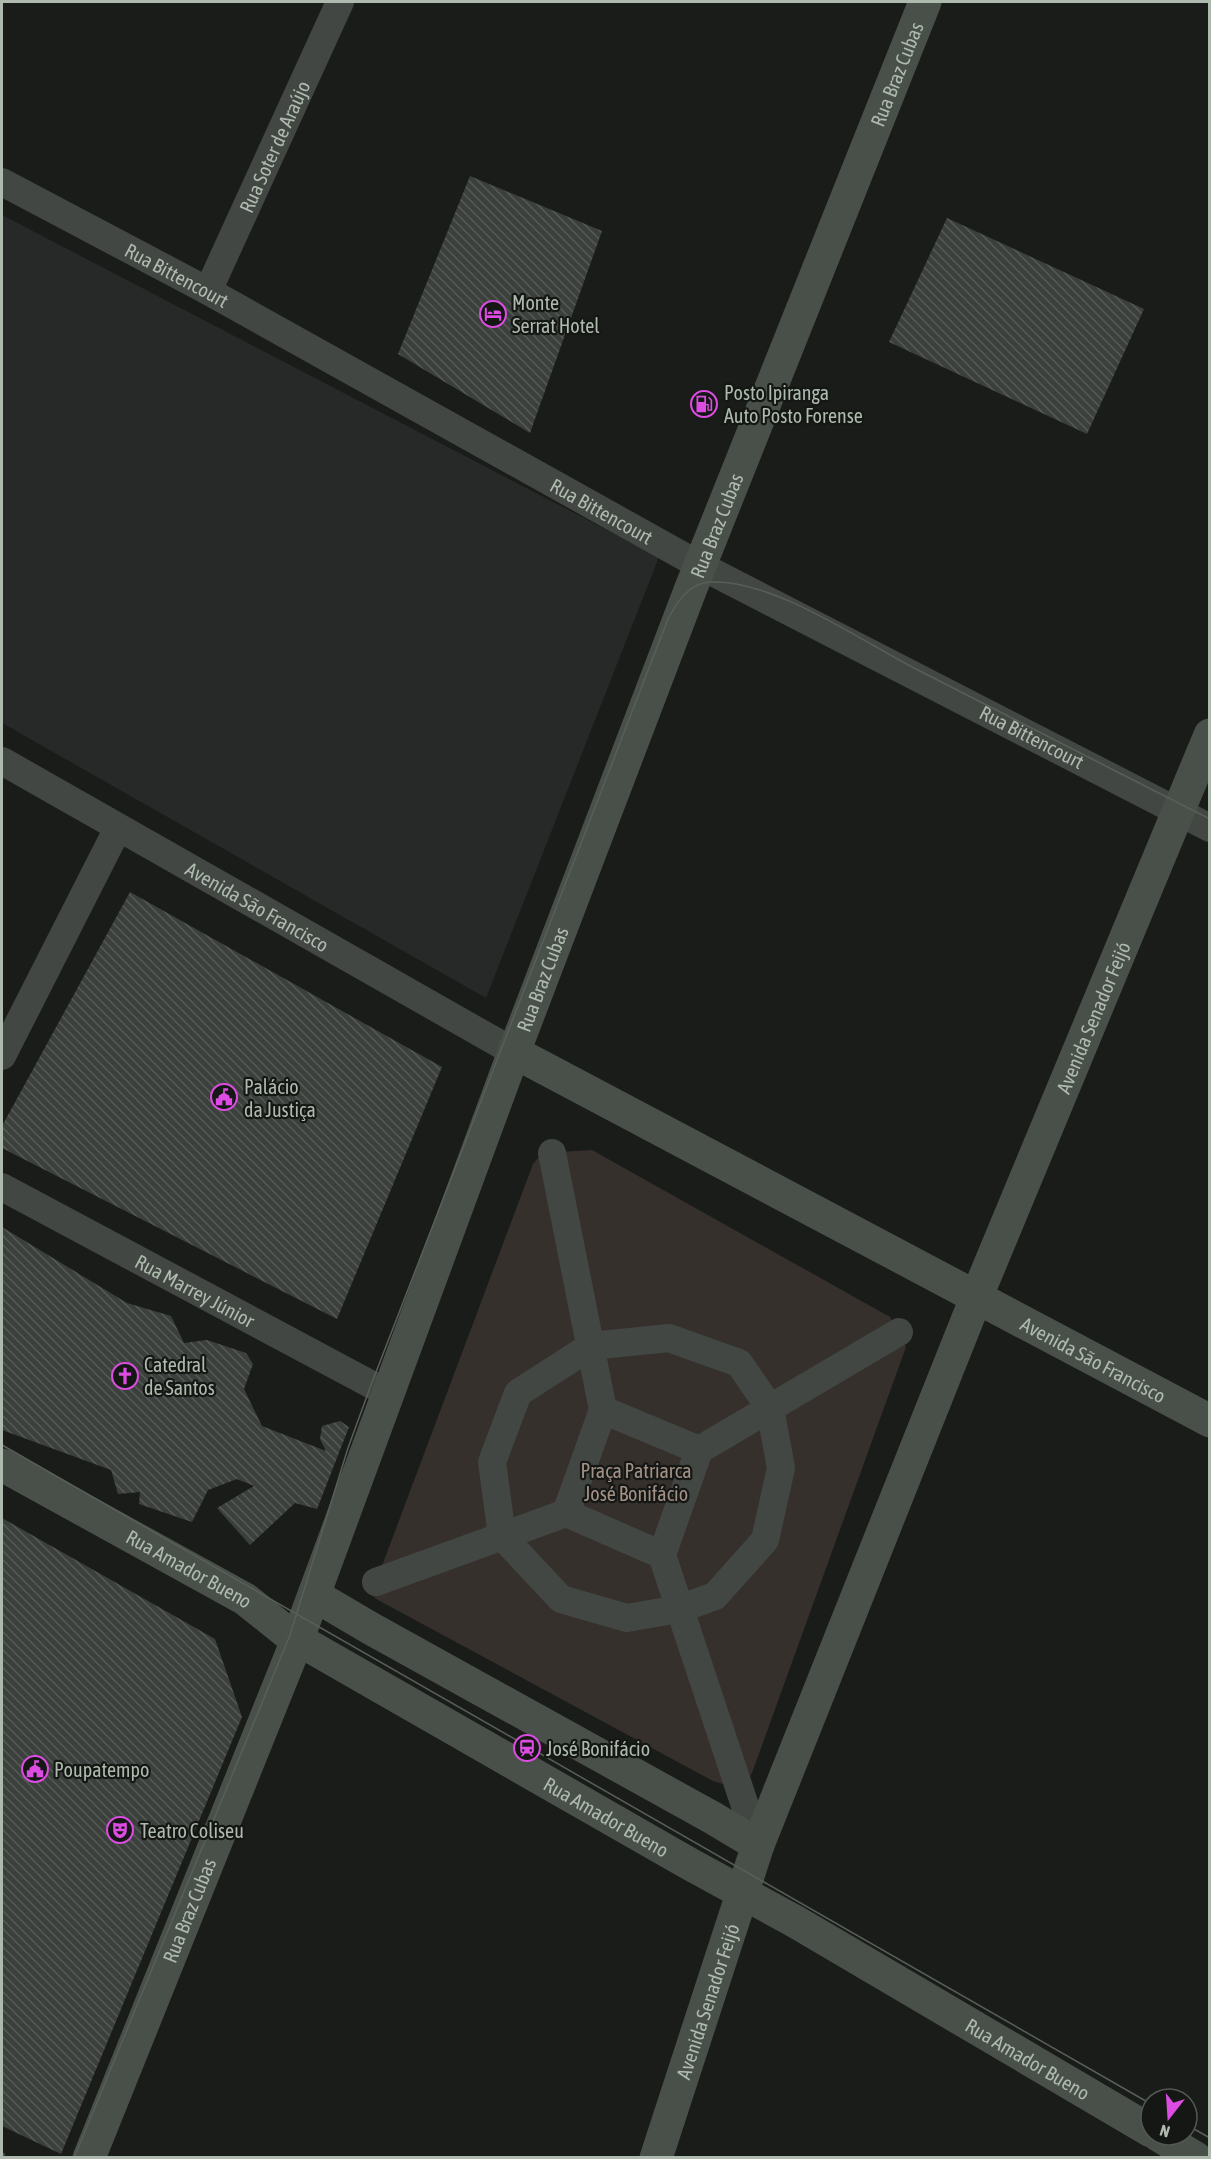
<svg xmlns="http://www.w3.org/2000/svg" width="1211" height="2159" font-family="'Asap Condensed',sans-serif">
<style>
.built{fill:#262927}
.park{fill:#35302c}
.building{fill:url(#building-back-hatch)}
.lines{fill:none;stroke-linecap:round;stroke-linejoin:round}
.path{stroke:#454c45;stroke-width:4;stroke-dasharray:3 4.5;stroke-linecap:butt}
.street{stroke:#424743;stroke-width:28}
.secondary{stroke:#49504a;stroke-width:33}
.tram{stroke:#585f58;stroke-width:1.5}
.labels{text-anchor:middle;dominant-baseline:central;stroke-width:4.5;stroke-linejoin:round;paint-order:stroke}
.street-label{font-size:20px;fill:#adbaad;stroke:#151715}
.poi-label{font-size:20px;fill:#adbaad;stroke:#151715;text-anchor:start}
.park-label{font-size:20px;fill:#a39186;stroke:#151715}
</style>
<defs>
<pattern id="building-back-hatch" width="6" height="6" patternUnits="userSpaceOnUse" patternTransform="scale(1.5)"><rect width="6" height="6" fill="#3c403d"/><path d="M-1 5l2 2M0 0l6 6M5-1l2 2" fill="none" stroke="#565a56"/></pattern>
</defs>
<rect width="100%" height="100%" fill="#1a1c1a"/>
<path class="built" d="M 2,215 L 659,557 L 486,998 L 2,723 Z"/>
<path class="park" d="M 592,1150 L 890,1317 L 906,1347 L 752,1773 L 745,1783 L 735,1788 L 713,1781 L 378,1600 L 371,1595 L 533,1164 L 542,1153 Z"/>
<path class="building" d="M 470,176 L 602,231 L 530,433 L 398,354 Z
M 947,218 L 1144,309 L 1087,434 L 889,342 Z
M 130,892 L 442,1067 L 337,1319 L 2,1148 L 2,1126 Z
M 2,1227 L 127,1303 L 171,1316 L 184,1343 L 207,1340 L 246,1353 L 253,1364 L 244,1389 L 262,1426 L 326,1451 L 320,1439 L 322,1426 L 340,1421 L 349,1427 L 317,1509 L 295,1503 L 250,1545 L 217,1508 L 254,1486 L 237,1479 L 208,1490 L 192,1522 L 139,1504 L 140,1492 L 118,1494 L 111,1470 L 2,1430 Z
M 2,1518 L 215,1639 L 242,1717 L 61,2154 L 2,2126 Z"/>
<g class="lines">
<path class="path" d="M 2,2154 L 7,2158"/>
<g class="street">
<path id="s1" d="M 2,182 L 208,291 L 701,566 L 1210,828"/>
<path id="s2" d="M 208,291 L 340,2"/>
<path id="s3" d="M 2,761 L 514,1052"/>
<path d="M 2,1056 L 118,828"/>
<path d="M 552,1153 L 603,1410"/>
<path id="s4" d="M 2,1187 L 389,1394"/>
<path d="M 669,1338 L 739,1363 L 770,1408 L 781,1468 L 765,1540 L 715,1596 L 679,1609 L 627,1618 L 561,1599 L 502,1536 L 492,1462 L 518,1393 L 591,1346 Z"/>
<path d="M 699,1450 L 899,1332"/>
<path d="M 662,1555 L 566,1513 L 603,1410 L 699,1450 L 662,1555 L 758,1845"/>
<path d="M 376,1582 L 566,1513"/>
</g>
<g class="secondary">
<path id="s5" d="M 514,1052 L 1210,1421"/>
<path id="s6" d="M 2,1465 L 245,1599 L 290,1635 L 688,1863 L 796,1922 L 1151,2131"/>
<path d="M 314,1595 L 370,1628 L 713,1818 L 758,1845"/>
<path d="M 1158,2135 L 1196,2158"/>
<path id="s7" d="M 89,2158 L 298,1638 L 514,1052 L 691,588 L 925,2"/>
<path id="s8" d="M 656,2158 L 758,1845 L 976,1298 L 1210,735"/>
</g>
<path class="tram" d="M 2,1445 L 1151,2104
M 1187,2125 L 1210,2138
M 74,2158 L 290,1635 L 348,1448 L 371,1385 L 668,619 C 677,602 689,583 710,582 C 773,579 858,639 914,668 C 1012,718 1111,769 1210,819"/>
</g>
<defs>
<symbol id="hotel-ring" viewBox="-11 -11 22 22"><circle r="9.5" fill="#151715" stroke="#dd4ce2" stroke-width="1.5"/><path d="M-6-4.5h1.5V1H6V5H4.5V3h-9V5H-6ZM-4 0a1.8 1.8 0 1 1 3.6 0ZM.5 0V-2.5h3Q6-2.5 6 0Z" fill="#dd4ce2"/></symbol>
<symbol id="fuel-ring" viewBox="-11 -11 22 22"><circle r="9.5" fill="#151715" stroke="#dd4ce2" stroke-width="1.5"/><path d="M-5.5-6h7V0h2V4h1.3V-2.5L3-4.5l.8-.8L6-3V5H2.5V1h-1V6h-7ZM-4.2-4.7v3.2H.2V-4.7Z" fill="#dd4ce2"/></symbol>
<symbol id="civic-ring" viewBox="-11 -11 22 22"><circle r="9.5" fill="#151715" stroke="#dd4ce2" stroke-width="1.5"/><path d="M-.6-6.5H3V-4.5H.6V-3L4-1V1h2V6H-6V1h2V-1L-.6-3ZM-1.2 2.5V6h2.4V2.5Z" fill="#dd4ce2"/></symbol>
<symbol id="church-ring" viewBox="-11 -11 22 22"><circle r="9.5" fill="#151715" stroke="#dd4ce2" stroke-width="1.5"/><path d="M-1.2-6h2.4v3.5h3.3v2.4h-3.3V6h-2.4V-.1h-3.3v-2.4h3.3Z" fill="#dd4ce2"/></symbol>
<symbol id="station-ring" viewBox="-11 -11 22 22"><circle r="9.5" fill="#151715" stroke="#dd4ce2" stroke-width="1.5"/><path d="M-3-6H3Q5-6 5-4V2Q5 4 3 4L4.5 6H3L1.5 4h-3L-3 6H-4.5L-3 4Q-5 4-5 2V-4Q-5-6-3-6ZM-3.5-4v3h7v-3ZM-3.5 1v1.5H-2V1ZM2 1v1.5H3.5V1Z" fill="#dd4ce2"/></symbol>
<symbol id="theatre-ring" viewBox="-11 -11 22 22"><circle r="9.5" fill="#151715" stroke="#dd4ce2" stroke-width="1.5"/><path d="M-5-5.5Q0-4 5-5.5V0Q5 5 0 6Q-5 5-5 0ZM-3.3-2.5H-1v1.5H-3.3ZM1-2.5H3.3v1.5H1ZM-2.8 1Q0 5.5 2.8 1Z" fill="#dd4ce2"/></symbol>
</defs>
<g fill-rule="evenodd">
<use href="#hotel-ring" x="478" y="299" width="30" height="30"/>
<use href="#fuel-ring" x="689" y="389" width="30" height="30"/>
<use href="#civic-ring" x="209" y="1082" width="30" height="30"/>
<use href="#church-ring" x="110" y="1361" width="30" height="30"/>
<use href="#station-ring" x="512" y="1733" width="30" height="30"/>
<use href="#civic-ring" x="20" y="1754" width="30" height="30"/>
<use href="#theatre-ring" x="105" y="1815" width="30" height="30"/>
</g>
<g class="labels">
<g class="street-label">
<text stroke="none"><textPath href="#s7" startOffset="2235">Rua Braz Cubas</textPath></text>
<text stroke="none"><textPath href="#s2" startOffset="159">Rua Soter de Araújo</textPath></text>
<text stroke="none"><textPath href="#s1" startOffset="198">Rua Bittencourt</textPath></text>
<text stroke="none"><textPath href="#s1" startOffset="684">Rua Bittencourt</textPath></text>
<text stroke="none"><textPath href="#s7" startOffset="1749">Rua Braz Cubas</textPath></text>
<text stroke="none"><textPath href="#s1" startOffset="1170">Rua Bittencourt</textPath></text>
<text stroke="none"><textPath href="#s3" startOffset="294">Avenida São Francisco</textPath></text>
<text stroke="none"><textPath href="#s7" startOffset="1263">Rua Braz Cubas</textPath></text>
<text stroke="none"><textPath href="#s8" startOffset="1222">Avenida Senador Feijó</textPath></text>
<text stroke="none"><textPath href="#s4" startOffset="219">Rua Marrey Júnior</textPath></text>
<text stroke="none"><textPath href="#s5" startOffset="656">Avenida São Francisco</textPath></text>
<text stroke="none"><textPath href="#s6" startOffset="214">Rua Amador Bueno</textPath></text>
<text stroke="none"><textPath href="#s6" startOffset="700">Rua Amador Bueno</textPath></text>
<text stroke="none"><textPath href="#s7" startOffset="267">Rua Braz Cubas</textPath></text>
<text stroke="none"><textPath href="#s8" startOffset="165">Avenida Senador Feijó</textPath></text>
<text stroke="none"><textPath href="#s6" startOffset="1186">Rua Amador Bueno</textPath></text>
</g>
<g class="poi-label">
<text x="512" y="302">Monte<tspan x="512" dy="23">Serrat Hotel</tspan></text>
<text x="724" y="392">Posto Ipiranga<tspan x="724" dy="23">Auto Posto Forense</tspan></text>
<text x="244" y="1086">Palácio<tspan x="244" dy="23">da Justiça</tspan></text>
<text x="144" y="1364">Catedral<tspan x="144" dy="23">de Santos</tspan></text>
<text x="546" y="1748">José Bonifácio</text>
<text x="54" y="1769">Poupatempo</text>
<text x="140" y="1830">Teatro Coliseu</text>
</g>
<g class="park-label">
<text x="636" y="1470">Praça Patriarca<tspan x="636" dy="23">José Bonifácio</tspan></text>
</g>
</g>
<rect width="1211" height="2159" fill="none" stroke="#adbaad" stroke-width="6"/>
<g transform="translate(1169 2117) rotate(197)"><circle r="28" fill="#151715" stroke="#525852" stroke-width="1.5"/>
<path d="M0-4.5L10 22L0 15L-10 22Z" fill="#dd4ce2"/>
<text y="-9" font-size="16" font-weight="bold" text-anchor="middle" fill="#adbaad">N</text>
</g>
</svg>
